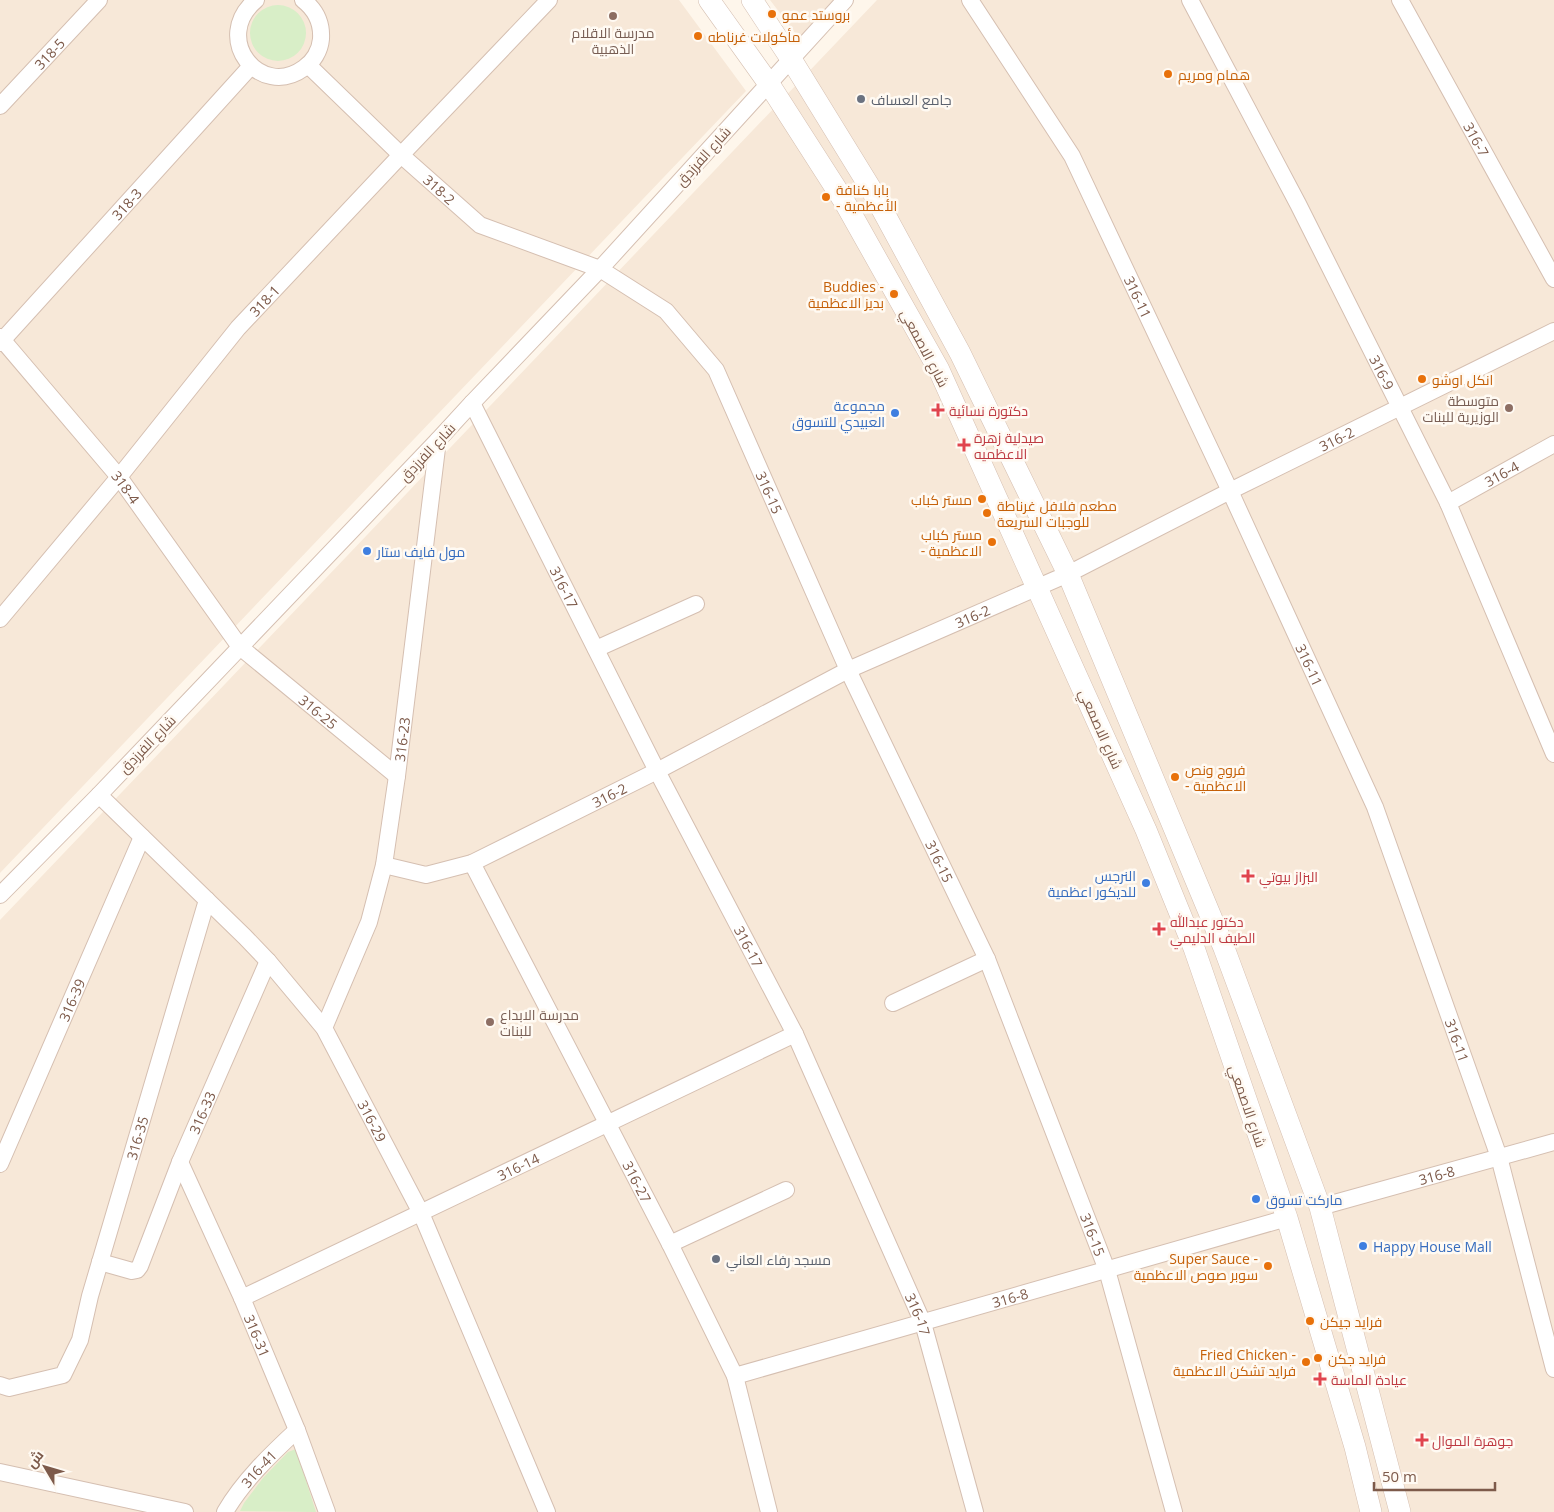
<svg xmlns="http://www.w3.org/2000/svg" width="1554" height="1512" font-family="'Open Sans',Cairo,sans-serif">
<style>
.residential{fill:#f7e8d8}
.green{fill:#d8eec7}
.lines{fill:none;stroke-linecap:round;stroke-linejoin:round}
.minor-casing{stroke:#d5bfb1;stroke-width:18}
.tertiary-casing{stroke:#d5bfb1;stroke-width:22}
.minor{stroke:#fff;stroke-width:16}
.tertiary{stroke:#fff;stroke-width:21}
.food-dot{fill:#e8710a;stroke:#fffaf3;stroke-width:2}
.education-dot{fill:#8d6e63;stroke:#fffaf3;stroke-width:2}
.worship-dot{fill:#6b7280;stroke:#fffaf3;stroke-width:2}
.health-dot{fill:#e0444e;stroke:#fffaf3;stroke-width:2}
.shop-dot{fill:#3f7fe0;stroke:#fffaf3;stroke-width:2}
.labels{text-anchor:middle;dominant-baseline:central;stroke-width:5;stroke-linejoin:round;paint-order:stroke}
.food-label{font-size:14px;fill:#c56008;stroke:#fffaf3;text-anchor:start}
.education-label{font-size:14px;fill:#785e54;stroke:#fffaf3}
.street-label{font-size:14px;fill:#7d5a4a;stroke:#fffaf3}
.worship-label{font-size:14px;fill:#5b616d;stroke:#fffaf3;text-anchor:start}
.shop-label{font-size:14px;fill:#366cbe;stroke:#fffaf3;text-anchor:start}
.health-label{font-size:14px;fill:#be3a42;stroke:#fffaf3;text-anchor:start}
</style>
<rect width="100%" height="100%" fill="#fef6eb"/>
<path class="residential" d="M 0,0 L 679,0 L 746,91 L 0,873 Z
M 770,0 L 833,0 L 799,38 Z
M 877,0 L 1554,0 L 1554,1512 L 0,1512 L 0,920 Z"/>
<path class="green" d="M250 33a28 28 0 1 1 56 0a28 28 0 1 1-56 0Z
M 296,1449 L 316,1512 L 240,1511 L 244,1503 L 263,1478 L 288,1452 Z"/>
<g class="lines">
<defs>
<g id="minor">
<path d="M 256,0 C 211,38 260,100 304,68 C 313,62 320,51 321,39 C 322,23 316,10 303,0"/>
<path id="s1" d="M 970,0 L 1072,156 L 1230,491 L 1375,807 L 1499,1157 L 1554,1369"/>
<path id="s2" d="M 1190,0 L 1298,204 L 1448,503 L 1554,754"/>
<path id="s3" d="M 1400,0 L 1554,279"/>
<path id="s4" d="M 308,65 L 401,155 L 480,225 L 600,269 L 666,311 L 716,370 L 848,670 L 987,959 L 1107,1270 L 1174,1512"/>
<path id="s5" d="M 0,106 L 99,0"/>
<path id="s6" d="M 0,337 L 119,477 L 240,647 L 397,776"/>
<path id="s7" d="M 0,343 L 251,66"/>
<path id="s8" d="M 472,403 L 657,771 L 795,1034 L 923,1323 L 975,1512"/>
<path id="s9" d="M 1448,503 L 1554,444"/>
<path id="s10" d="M 0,619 L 119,477 L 238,328 L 401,155 L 549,0"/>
<path d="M 596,649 L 696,604"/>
<path id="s11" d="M 99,795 L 245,937 L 268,961 L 324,1028 L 421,1213 L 547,1512"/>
<path id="s12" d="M 472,863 L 670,1244 L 735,1376 L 769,1512"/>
<path id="s13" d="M 384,865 L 426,875 L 472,863 L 657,771 L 848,670 L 1068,574 L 1230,491 L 1554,331"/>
<path d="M 0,895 L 99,795 L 438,440 L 472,403 L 600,269 L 845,0"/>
<path d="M 893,1003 L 987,959"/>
<path id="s14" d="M 324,1028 L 369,922 L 384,865 L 397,776 L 438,440"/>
<path id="s15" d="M 180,1162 L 242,1298 L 297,1430 L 327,1512"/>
<path id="s16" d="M 0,1164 L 142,837"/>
<path id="s17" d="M 1320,1207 L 1554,1142"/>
<path d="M 670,1244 L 786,1190"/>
<path id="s18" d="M 100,1262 L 132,1271 L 137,1270 L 140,1266 L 180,1162 L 268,961"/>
<path id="s19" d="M 242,1298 L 795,1034"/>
<path id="s20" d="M 735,1376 L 1287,1218"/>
<path id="s21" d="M 0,1385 L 9,1388 L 63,1375 L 80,1340 L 90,1296 L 207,900"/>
<path d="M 0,1472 L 185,1512"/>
<path id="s22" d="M 225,1512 C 243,1481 271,1454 297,1430"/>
</g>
<path id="tertiary" d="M 709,0 L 769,84 L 844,201 L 939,370 L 1146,830 L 1194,948 L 1287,1218 L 1355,1447 L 1371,1512
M 752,0 L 791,59 L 871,189 L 960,353 L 1068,574 L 1224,948 L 1320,1207 L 1400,1512"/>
</defs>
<use href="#minor" class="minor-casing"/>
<use href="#tertiary" class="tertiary-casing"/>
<use href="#minor" class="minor"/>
<use href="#tertiary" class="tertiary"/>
</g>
<g class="food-dot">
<circle cx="772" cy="14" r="5"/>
<circle cx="698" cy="36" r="5"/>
<circle cx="1168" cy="74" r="5"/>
<circle cx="826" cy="197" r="5"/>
<circle cx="894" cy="294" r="5"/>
<circle cx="1422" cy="379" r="5"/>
<circle cx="982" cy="499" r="5"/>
<circle cx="987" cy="513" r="5"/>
<circle cx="992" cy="542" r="5"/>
<circle cx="1175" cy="777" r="5"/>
<circle cx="1268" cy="1266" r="5"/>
<circle cx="1310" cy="1321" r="5"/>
<circle cx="1318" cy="1358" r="5"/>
<circle cx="1306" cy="1362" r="5"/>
</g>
<g class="education-dot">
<circle cx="613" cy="16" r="5"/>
<circle cx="1509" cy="408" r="5"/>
<circle cx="490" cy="1022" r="5"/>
</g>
<g class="worship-dot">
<circle cx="861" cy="99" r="5"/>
<circle cx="716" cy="1259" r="5"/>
</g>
<g class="health-dot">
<path d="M935.5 402.5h5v5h5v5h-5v5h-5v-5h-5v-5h5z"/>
<path d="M961.5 437.5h5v5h5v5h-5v5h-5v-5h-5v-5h5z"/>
<path d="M1245.5 868.5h5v5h5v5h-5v5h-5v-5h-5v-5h5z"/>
<path d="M1156.5 921.5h5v5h5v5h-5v5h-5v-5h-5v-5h5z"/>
<path d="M1317.5 1371.5h5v5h5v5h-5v5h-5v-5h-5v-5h5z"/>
<path d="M1419.5 1432.5h5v5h5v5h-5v5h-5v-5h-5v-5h5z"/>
</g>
<g class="shop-dot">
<circle cx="895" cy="413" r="5"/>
<circle cx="367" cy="551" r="5"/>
<circle cx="1146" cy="883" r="5"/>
<circle cx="1256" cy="1199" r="5"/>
<circle cx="1363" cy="1246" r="5"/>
</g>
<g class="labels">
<g class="food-label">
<text x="782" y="14">بروستد عمو</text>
<text x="708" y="36">مأكولات غرناطه</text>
<text x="1178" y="74">همام ومريم</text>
<text x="836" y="189">بابا كنافة<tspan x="836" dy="16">- الأعظمية</tspan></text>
<text x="884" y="286" text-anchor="end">Buddies -<tspan x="884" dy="16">بديز الاعظمية</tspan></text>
<text x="1432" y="379">انكل اوشو</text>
<text x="972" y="499" text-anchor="end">مستر كباب</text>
<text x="997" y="505">مطعم فلافل غرناطة<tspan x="997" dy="16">للوجبات السريعة</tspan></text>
<text x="982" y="534" text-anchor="end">مستر كباب<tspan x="982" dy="16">- الاعظمية</tspan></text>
<text x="1185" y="769">فروج ونص<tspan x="1185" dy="16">- الاعظمية</tspan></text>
<text x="1258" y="1258" text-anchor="end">Super Sauce -<tspan x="1258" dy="16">سوبر صوص الاعظمية</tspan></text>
<text x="1320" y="1321">فرايد جيكن</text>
<text x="1296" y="1354" text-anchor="end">Fried Chicken -<tspan x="1296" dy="16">فرايد تشكن الاعظمية</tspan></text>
<text x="1328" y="1358">فرايد جكن</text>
</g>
<g class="education-label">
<text x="613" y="32">مدرسة الاقلام<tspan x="613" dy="16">الذهبية</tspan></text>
<text x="1499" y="400" text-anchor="end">متوسطة<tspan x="1499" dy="16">الوزيرية للبنات</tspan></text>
<text x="500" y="1014" text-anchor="start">مدرسة الابداع<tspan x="500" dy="16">للبنات</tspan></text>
</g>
<g class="street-label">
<text stroke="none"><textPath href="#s5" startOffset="72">318-5</textPath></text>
<text stroke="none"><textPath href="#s3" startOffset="159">316-7</textPath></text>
<text transform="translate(703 156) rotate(-48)">شارع الفرزدق</text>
<text stroke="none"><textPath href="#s4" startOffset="181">318-2</textPath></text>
<text stroke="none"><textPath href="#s7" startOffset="188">318-3</textPath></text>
<text stroke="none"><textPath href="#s1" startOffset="342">316-11</textPath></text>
<text stroke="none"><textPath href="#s10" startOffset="414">318-1</textPath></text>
<text transform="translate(925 348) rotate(62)">شارع الاصمعي</text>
<text stroke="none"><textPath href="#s2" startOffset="419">316-9</textPath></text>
<text stroke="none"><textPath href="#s13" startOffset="1054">316-2</textPath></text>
<text transform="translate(427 452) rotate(-47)">شارع الفرزدق</text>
<text stroke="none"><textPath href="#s9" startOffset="61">316-4</textPath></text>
<text stroke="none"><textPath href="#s6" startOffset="196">318-4</textPath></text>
<text stroke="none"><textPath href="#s4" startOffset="652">316-15</textPath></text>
<text stroke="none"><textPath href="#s8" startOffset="206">316-17</textPath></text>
<text stroke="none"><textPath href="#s13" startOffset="649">316-2</textPath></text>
<text stroke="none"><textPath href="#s1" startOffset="748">316-11</textPath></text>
<text stroke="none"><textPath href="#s6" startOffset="494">316-25</textPath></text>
<text transform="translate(1101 729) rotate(66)">شارع الاصمعي</text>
<text stroke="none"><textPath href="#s14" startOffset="301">316-23</textPath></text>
<text transform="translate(147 744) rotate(-46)">شارع الفرزدق</text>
<text stroke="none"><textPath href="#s13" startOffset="244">316-2</textPath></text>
<text stroke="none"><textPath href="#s4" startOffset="1058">316-15</textPath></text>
<text stroke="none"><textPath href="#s8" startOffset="610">316-17</textPath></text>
<text stroke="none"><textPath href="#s16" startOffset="179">316-39</textPath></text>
<text stroke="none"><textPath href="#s1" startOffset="1152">316-11</textPath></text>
<text transform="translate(1248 1106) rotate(71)">شارع الاصمعي</text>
<text stroke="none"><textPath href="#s18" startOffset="209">316-33</textPath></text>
<text stroke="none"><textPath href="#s11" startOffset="429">316-29</textPath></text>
<text stroke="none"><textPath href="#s21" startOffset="314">316-35</textPath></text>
<text stroke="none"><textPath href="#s19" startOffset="306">316-14</textPath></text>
<text stroke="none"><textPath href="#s17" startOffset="121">316-8</textPath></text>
<text stroke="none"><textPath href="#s12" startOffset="359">316-27</textPath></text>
<text stroke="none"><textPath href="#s4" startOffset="1462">316-15</textPath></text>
<text stroke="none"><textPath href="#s20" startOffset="286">316-8</textPath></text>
<text stroke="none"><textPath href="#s8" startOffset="1015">316-17</textPath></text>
<text stroke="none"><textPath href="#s15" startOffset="190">316-31</textPath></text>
<text stroke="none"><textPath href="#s22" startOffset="55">316-41</textPath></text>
</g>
<g class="worship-label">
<text x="871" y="99">جامع العساف</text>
<text x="726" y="1259">مسجد رفاء العاني</text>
</g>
<g class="shop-label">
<text x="885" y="405" text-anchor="end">مجموعة<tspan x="885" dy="16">العبيدي للتسوق</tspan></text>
<text x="377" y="551">مول فايف ستار</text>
<text x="1136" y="875" text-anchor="end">النرجس<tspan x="1136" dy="16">للديكور اعظمية</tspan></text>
<text x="1266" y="1199">ماركت تسوق</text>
<text x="1373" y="1246">Happy House Mall</text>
</g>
<g class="health-label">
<text x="949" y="410">دكتورة نسائية</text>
<text x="974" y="437">صيدلية زهرة<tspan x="974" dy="16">الاعظميه</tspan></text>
<text x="1259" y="876">البزاز بيوتي</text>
<text x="1170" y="921">دكتور عبدالله<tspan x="1170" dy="16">الطيف الدليمي</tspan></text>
<text x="1331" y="1379">عيادة الماسة</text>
<text x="1432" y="1440">جوهرة الموال</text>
</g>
</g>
<g transform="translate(45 1467) rotate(308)" stroke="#fffaf3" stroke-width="4" paint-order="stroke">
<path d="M0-4L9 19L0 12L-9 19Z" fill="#7d5a4a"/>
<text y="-8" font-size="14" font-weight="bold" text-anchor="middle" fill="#7d5a4a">ش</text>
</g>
<path d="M1374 1482v8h121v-8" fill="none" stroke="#7d5a4a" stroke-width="2.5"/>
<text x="1382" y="1482" font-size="15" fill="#7d5a4a" stroke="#fffaf3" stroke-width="4" paint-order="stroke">50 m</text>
</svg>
